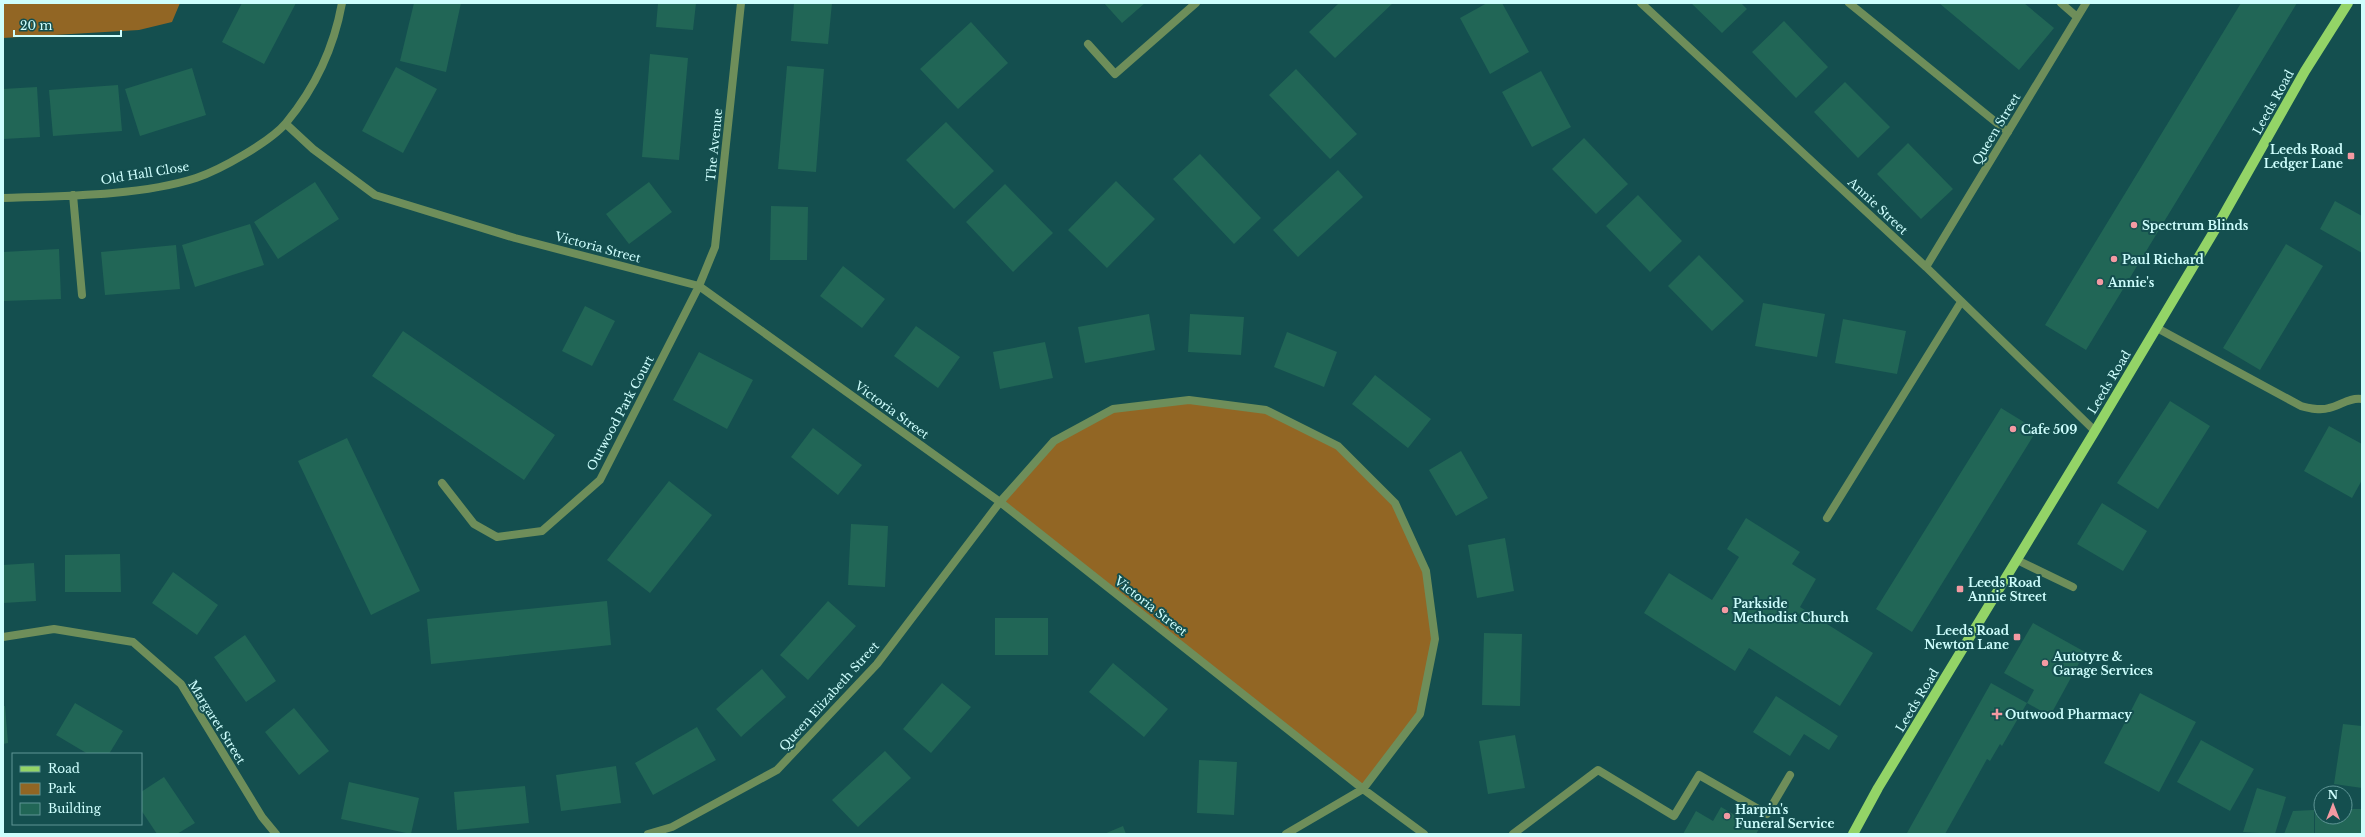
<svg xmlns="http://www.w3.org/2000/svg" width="2365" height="837" font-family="'Libre Baskerville',serif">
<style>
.green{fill:#926624}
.building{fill:#216656}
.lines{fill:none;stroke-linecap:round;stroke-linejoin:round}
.lane{stroke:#6e8e5a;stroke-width:8}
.street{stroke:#6e8e5a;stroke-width:8}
.primary{stroke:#93d467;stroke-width:10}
.poi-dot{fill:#f49aa2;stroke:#144f4f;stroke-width:1.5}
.labels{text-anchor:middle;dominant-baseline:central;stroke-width:4;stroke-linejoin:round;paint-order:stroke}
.street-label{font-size:12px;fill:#cefefd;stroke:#144f4f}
.poi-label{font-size:12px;font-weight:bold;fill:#cefefd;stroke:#144f4f;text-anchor:start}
</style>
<rect width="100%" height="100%" fill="#144f4f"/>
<path class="green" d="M 3,3 L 180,3 L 172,22 L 139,30 L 3,38 Z
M 1189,400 L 1266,410 L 1338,446 L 1395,503 L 1426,571 L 1435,639 L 1420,714 L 1363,789 L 1000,502 L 1054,441 L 1113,409 Z"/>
<path class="building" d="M 242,3 L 296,3 L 264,64 L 222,42 Z
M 414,3 L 461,3 L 446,72 L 400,61 Z
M 658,3 L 696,3 L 693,30 L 656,27 Z
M 794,3 L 832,3 L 828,44 L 791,41 Z
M 1104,3 L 1145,3 L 1122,23 Z
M 1339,3 L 1393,3 L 1335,58 L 1309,32 Z
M 1487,3 L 1502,3 L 1529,52 L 1490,74 L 1460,18 Z
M 1691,3 L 1741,3 L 1747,9 L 1722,33 Z
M 1939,3 L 2024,3 L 2054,28 L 2019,70 Z
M 2241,3 L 2297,3 L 2086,350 L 2045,325 Z
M 1784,21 L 1828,67 L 1796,98 L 1752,52 Z
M 971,22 L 1008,63 L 958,109 L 920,69 Z
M 650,54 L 688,58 L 679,160 L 642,157 Z
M 787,66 L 824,69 L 816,172 L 778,169 Z
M 396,67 L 437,89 L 403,153 L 362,131 Z
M 192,68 L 206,115 L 140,136 L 125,89 Z
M 1296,69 L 1357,134 L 1330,159 L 1269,95 Z
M 1541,71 L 1571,127 L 1532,147 L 1502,92 Z
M 1845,82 L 1890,127 L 1858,158 L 1814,112 Z
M 118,85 L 122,131 L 53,136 L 49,90 Z
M 37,87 L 40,137 L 3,139 L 3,89 Z
M 946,122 L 994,171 L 954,209 L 906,160 Z
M 1584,138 L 1628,184 L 1596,214 L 1552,169 Z
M 1908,143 L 1953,189 L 1921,219 L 1877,174 Z
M 1200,154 L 1261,218 L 1234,244 L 1173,179 Z
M 1338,170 L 1363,197 L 1298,257 L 1273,230 Z
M 1116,181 L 1155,219 L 1107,268 L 1068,230 Z
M 315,182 L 339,219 L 278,259 L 254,222 Z
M 649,182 L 672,212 L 629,244 L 606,214 Z
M 1005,184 L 1053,233 L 1013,272 L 966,222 Z
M 1638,195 L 1682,241 L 1650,272 L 1606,226 Z
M 2335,201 L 2362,216 L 2362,253 L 2320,229 Z
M 771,206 L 808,207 L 807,260 L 770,260 Z
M 250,224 L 264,265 L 195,287 L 182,245 Z
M 2286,244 L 2323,266 L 2260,370 L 2223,348 Z
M 176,245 L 180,289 L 105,295 L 101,252 Z
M 59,249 L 61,299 L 3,301 L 3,252 Z
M 1699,255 L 1744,301 L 1712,331 L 1668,286 Z
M 843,266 L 885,299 L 862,328 L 820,296 Z
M 1763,303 L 1825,314 L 1817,357 L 1755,346 Z
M 585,306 L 615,321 L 592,366 L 562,351 Z
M 1149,314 L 1155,350 L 1085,363 L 1078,327 Z
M 1190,314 L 1244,317 L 1241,355 L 1188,352 Z
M 1843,319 L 1906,331 L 1897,374 L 1835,363 Z
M 916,326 L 960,357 L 938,388 L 894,356 Z
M 403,331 L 555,435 L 524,480 L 372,376 Z
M 1287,332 L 1337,352 L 1324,387 L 1274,367 Z
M 1045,342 L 1053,378 L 1000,389 L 993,352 Z
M 699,352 L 753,380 L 727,429 L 673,400 Z
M 1375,375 L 1431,419 L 1408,448 L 1352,404 Z
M 2170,401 L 2210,426 L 2158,509 L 2117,483 Z
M 2001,408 L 2037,430 L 1912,632 L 1876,609 Z
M 2329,426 L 2362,444 L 2362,480 L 2352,498 L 2304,471 Z
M 813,428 L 862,465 L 838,495 L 791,457 Z
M 347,438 L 420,591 L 371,615 L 298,461 Z
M 1461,451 L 1488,498 L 1456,516 L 1429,470 Z
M 669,481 L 712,515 L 650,593 L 607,560 Z
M 2102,503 L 2147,531 L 2123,571 L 2077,544 Z
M 1746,518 L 1800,552 L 1792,564 L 1816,579 L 1800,607 L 1873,653 L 1840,706 L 1749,648 L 1735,671 L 1644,613 L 1669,573 L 1712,600 L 1739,557 L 1727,549 Z
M 851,524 L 888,526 L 885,587 L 848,585 Z
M 1505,538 L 1514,591 L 1477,598 L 1468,545 Z
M 120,554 L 121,592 L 65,592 L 65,555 Z
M 34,563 L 36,601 L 3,603 L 3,565 Z
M 173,572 L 218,605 L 197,635 L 152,603 Z
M 607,601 L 611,645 L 431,664 L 427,619 Z
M 828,601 L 856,626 L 808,680 L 780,655 Z
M 995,618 L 1048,618 L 1048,655 L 995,655 Z
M 2033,623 L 2085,652 L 2050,716 L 2027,703 L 2034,690 L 2004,673 Z
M 1484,633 L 1522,634 L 1520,706 L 1482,705 Z
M 245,635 L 276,681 L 246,702 L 214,657 Z
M 1113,663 L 1168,709 L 1144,737 L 1089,692 Z
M 762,669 L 786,697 L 741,737 L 716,709 Z
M 942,683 L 971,707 L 931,753 L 903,729 Z
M 1991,683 L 2027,703 L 2002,746 L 2000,744 L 1990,761 L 1987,759 L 1945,834 L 1907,833 Z
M 2140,693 L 2196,722 L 2159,792 L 2104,763 Z
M 1776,696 L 1838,736 L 1829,750 L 1804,734 L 1790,756 L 1753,732 Z
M 75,703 L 123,731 L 109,754 L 88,754 L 56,735 Z
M 3,706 L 5,706 L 8,743 L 3,744 Z
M 294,708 L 329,751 L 299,775 L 265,732 Z
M 2343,724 L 2362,726 L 2362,788 L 2334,784 Z
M 697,727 L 716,760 L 653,795 L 635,763 Z
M 1515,735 L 1525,788 L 1488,794 L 1479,741 Z
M 2201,740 L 2254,769 L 2230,811 L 2177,782 Z
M 885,751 L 911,778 L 858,827 L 832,800 Z
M 1199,760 L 1237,762 L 1234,815 L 1197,813 Z
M 616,766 L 621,803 L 561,811 L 556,775 Z
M 164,777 L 195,823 L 177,834 L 157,834 L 141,810 L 141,792 Z
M 349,782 L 419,798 L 411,834 L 341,819 Z
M 525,786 L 529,823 L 457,830 L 454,792 Z
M 2257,788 L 2286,797 L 2275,834 L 2243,832 Z
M 1721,807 L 1759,829 L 1756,834 L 1683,834 L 1696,811 L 1713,821 Z
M 2345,809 L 2362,809 L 2362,834 L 2315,834 L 2315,810 L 2321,810 L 2321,817 L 2345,817 Z
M 2314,810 L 2314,834 L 2284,834 L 2293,811 Z
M 1123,826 L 1126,834 L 1104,834 Z"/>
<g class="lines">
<path class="lane" d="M 1849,3 L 2008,132
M 2157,328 L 2301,406 C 2309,408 2320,411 2329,408 C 2340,406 2349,397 2362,399
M 1827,518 L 1961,302
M 2017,560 L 2073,587
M 1513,834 L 1598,770 L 1674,816 L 1699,775 L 1767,814 L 1790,775"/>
<path class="street" d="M 1641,3 L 1926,267 L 2095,431
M 2061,3 L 2077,17
M 1088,44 L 1115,74 L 1196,3
M 286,124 L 313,149 L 375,195 L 515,238 L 699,286 L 1000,502 L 1363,789 L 1424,834
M 73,195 L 82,295
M 3,198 C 62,196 140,196 196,178 C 220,170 270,142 286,123 C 315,88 334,47 342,3
M 1926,267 L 2086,3
M 442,483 L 474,524 L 497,537 L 542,531 L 600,480 L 699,286 L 715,247 L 741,3
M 3,637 L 54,629 L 133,642 L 181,684 L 262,817 L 276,834
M 648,834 L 672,827 L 777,770 L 877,664 L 1000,502 L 1054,441 L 1113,409 L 1189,400 L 1266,410 L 1338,446 L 1395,503 L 1426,571 L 1435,639 L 1420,714 L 1363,789 L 1286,834"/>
<path class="primary" d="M 1853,834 L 1878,788 L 2095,431 L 2219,223 L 2305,71 L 2348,3"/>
</g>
<g class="poi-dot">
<rect x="2347" y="152" width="8" height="8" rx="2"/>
<circle cx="2134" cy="225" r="4"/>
<circle cx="2114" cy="259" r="4"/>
<circle cx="2100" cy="282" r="4"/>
<circle cx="2013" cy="429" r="4"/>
<rect x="1956" y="585" width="8" height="8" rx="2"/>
<circle cx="1725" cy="610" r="4"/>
<rect x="2013" y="633" width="8" height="8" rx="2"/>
<circle cx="2045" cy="663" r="4"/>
<path d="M1995 708h4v4h4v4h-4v4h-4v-4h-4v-4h4z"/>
<circle cx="1727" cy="816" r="4"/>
</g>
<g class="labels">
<g class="street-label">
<text transform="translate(2273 102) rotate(-61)">Leeds Road</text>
<text transform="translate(1996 129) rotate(-59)">Queen Street</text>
<text transform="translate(714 145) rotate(-84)">The Avenue</text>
<text transform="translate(145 173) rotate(-9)">Old Hall Close</text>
<text transform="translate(1878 206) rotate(43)">Annie Street</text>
<text transform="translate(598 247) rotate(15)">Victoria Street</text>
<text transform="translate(2109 382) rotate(-59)">Leeds Road</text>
<text transform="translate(892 410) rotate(36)">Victoria Street</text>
<text transform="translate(620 413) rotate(-62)">Outwood Park Court</text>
<text transform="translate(1151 606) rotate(38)">Victoria Street</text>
<text transform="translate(829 696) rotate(-48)">Queen Elizabeth Street</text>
<text transform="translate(1917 700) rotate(-59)">Leeds Road</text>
<text transform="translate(217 722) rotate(58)">Margaret Street</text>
</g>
<g class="poi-label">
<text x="2343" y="149" text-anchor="end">Leeds Road<tspan x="2343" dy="14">Ledger Lane</tspan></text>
<text x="2142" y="225">Spectrum Blinds</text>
<text x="2122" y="259">Paul Richard</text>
<text x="2108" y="282">Annie's</text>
<text x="2021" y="429">Cafe 509</text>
<text x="1968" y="582">Leeds Road<tspan x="1968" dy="14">Annie Street</tspan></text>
<text x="1733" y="603">Parkside<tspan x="1733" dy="14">Methodist Church</tspan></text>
<text x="2009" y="630" text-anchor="end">Leeds Road<tspan x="2009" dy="14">Newton Lane</tspan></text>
<text x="2053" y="656">Autotyre &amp;<tspan x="2053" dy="14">Garage Services</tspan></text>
<text x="2005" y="714">Outwood Pharmacy</text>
<text x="1735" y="809">Harpin's<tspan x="1735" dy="14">Funeral Service</tspan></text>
</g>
</g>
<rect width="2365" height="837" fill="none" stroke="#cefefd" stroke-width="8"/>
<rect x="12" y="753" width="130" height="72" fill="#144f4f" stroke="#5e9595"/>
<rect x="20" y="766" width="20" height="6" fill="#93d467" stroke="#5e9595"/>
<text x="48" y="773" font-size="12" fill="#cefefd">Road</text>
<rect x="20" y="783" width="20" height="12" fill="#926624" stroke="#5e9595"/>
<text x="48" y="793" font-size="12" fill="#cefefd">Park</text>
<rect x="20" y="803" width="20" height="12" fill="#216656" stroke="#5e9595"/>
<text x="48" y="813" font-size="12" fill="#cefefd">Building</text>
<g transform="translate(2333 805)"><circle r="19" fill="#144f4f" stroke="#5e9595"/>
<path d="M0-3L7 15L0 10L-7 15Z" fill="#f49aa2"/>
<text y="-6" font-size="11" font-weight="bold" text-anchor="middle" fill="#cefefd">N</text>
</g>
<path d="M14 30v6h107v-6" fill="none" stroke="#cefefd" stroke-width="2"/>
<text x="20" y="30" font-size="12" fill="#cefefd" stroke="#144f4f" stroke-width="3" paint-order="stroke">20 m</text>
</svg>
